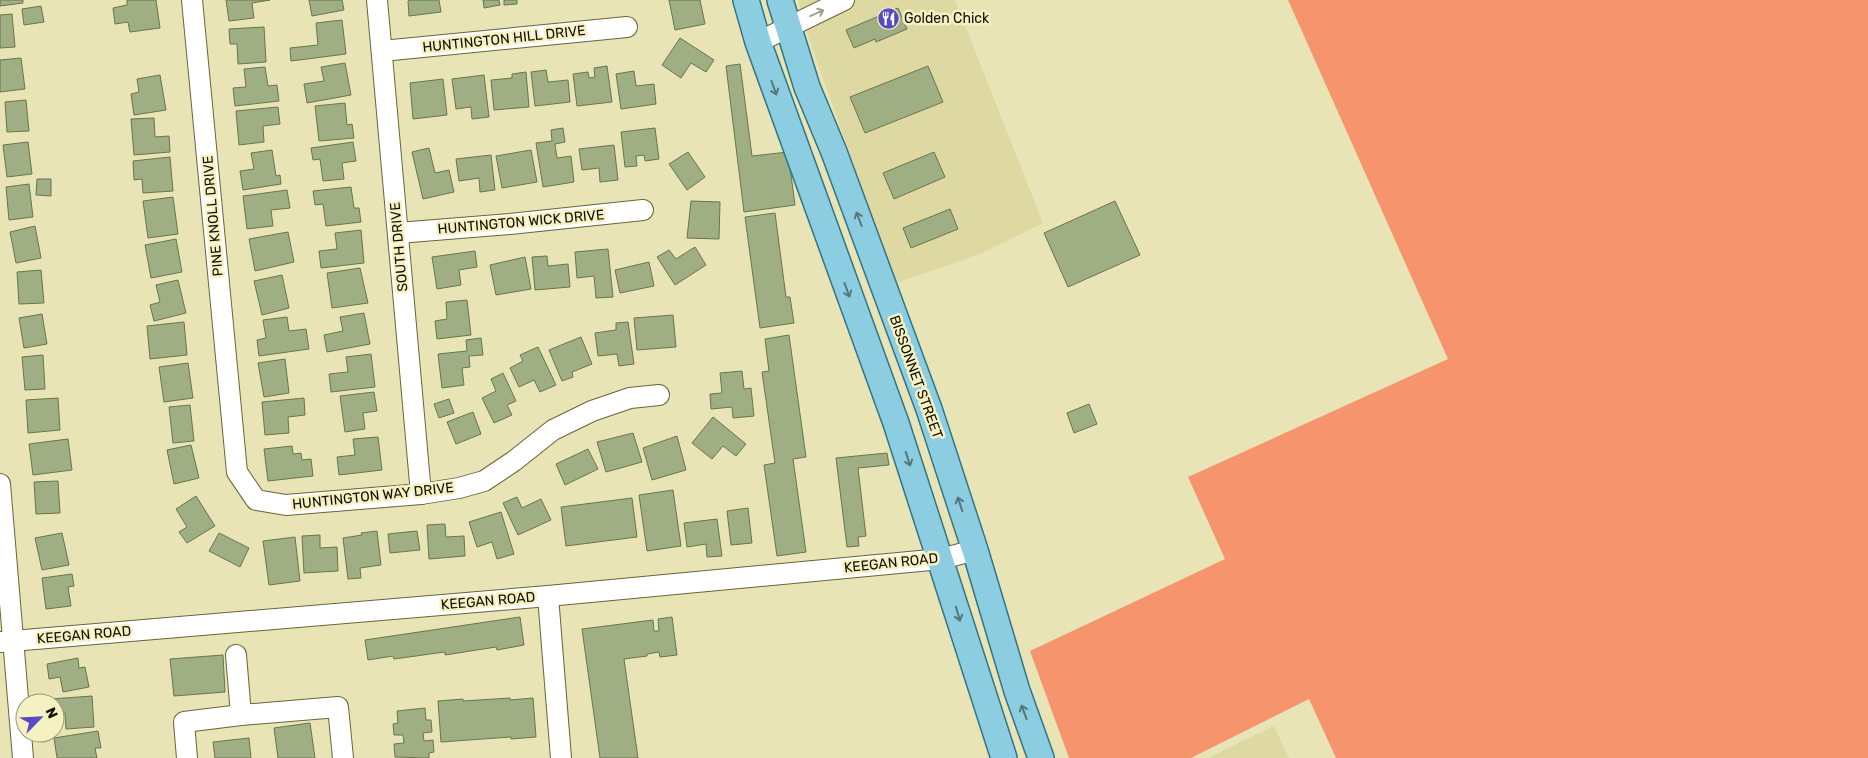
<svg xmlns="http://www.w3.org/2000/svg" width="1868" height="758" font-family="Rubik,sans-serif">
<style>
.built{fill:#ded8a2}
.green{fill:#f6946d}
.building{fill:#a0ae83;stroke:#68754c}
.lines{fill:none;stroke-linecap:round;stroke-linejoin:round}
.minor-casing{stroke:#69643a;stroke-width:22}
.major-casing{stroke:#307586;stroke-width:28}
.minor{stroke:#fff;stroke-width:20}
.major{stroke:#8ccde1;stroke-width:25}
.oneway{stroke:#a09f99}
.oneway2{stroke:#55787c}
.labels{text-anchor:middle;dominant-baseline:central;stroke-width:5;stroke-linejoin:round;paint-order:stroke}
.poi-label{font-size:14px;fill:#110f01;stroke:#f6f1c2;text-anchor:start}
.street-label{font-size:14px;fill:#110f01;stroke:#f6f1c2}
</style>
<rect width="100%" height="100%" fill="#e9e4b5"/>
<g class="built">
<polygon points="798,0 955,0 1043,223 980,254 896,283 810,42"/>
<polygon points="1274,726 1289,758 1208,758"/>
</g>
<polygon class="green" points="1288,0 1868,0 1868,758 1336,758 1309,699 1191,758 1069,758 1030,651 1225,559 1188,477 1448,359"/>
<g class="building">
<polygon points="0,0 23,0 23,3 0,6"/>
<polygon points="127,0 156,0 160,28 130,32 128,22 115,24 113,8 127,5"/>
<polygon points="226,0 270,0 252,3 254,18 229,21"/>
<polygon points="309,0 342,0 344,10 312,16"/>
<polygon points="411,0 439,0 441,12 409,16 408,1"/>
<polygon points="483,0 499,0 500,5 484,8"/>
<polygon points="504,0 517,0 517,4 504,5"/>
<polygon points="669,0 700,0 705,24 675,30"/>
<polygon points="41,6 44,22 24,25 22,9"/>
<polygon points="898,8 907,29 876,42 875,39 854,48 846,30"/>
<polygon points="12,14 15,47 0,48 0,15"/>
<polygon points="342,20 346,54 291,61 290,48 318,45 316,23"/>
<polygon points="264,27 266,62 238,64 237,44 230,44 229,29"/>
<polygon points="680,38 714,60 706,72 691,63 681,78 662,65"/>
<polygon points="21,58 25,89 0,92 0,60"/>
<polygon points="345,63 351,95 307,103 304,84 324,81 321,67"/>
<polygon points="740,64 752,156 788,152 795,205 744,212 726,66"/>
<polygon points="607,66 612,102 577,106 573,74 588,72 589,78 595,77 594,68"/>
<polygon points="928,66 943,102 865,133 850,97"/>
<polygon points="265,67 268,86 277,85 279,101 235,106 233,88 246,87 244,69"/>
<polygon points="546,70 548,82 568,80 570,102 535,106 531,72"/>
<polygon points="634,71 636,86 654,84 656,104 621,109 616,74"/>
<polygon points="526,72 529,107 494,110 491,80 512,78 512,74"/>
<polygon points="160,75 166,110 134,115 131,94 139,92 137,79"/>
<polygon points="484,75 489,117 472,119 471,107 456,109 452,79"/>
<polygon points="443,79 447,115 413,119 410,83"/>
<polygon points="26,100 29,131 7,132 5,102"/>
<polygon points="345,103 347,125 352,124 354,138 319,141 315,106"/>
<polygon points="278,107 280,124 263,126 264,142 239,145 236,111"/>
<polygon points="154,118 155,137 169,136 170,152 134,155 131,119"/>
<polygon points="563,128 565,142 555,144 557,158 571,156 574,182 543,187 536,143 552,141 551,130"/>
<polygon points="655,128 659,159 645,161 644,155 636,156 637,166 625,167 621,132"/>
<polygon points="28,142 32,174 7,177 3,145"/>
<polygon points="353,142 356,161 342,163 344,179 323,181 320,159 313,160 311,148"/>
<polygon points="614,145 618,180 600,182 599,168 582,170 579,149"/>
<polygon points="429,148 435,173 449,170 454,192 423,199 412,152"/>
<polygon points="272,150 276,176 280,175 281,184 243,190 240,171 254,169 251,153"/>
<polygon points="531,150 537,182 502,188 496,156"/>
<polygon points="688,152 705,177 687,190 669,164"/>
<polygon points="934,152 945,177 894,199 883,173"/>
<polygon points="491,155 495,190 480,192 479,178 459,181 456,159"/>
<polygon points="170,157 173,191 143,193 142,179 134,180 133,161"/>
<polygon points="37,179 51,179 51,196 36,195"/>
<polygon points="29,184 33,217 9,220 6,187"/>
<polygon points="351,187 354,208 359,208 361,222 326,226 323,204 315,205 313,191"/>
<polygon points="287,190 290,208 271,210 273,226 247,229 243,196"/>
<polygon points="173,197 178,234 148,238 143,201"/>
<polygon points="691,201 720,202 719,239 687,238"/>
<polygon points="1115,201 1140,255 1068,287 1044,233"/>
<polygon points="950,209 958,229 911,248 903,228"/>
<polygon points="775,213 786,297 790,297 794,323 760,328 745,217"/>
<polygon points="35,226 41,258 16,263 10,232"/>
<polygon points="361,230 364,263 321,268 319,251 337,249 335,233"/>
<polygon points="288,232 294,262 255,271 249,239"/>
<polygon points="176,239 182,272 151,278 145,245"/>
<polygon points="695,247 706,265 675,285 657,257 669,250 676,259"/>
<polygon points="608,249 613,297 596,298 594,276 577,278 575,252"/>
<polygon points="475,251 477,267 459,270 461,285 437,289 432,257"/>
<polygon points="547,256 548,266 568,264 570,287 535,290 532,257"/>
<polygon points="525,257 531,289 496,295 490,265"/>
<polygon points="649,262 654,286 620,293 615,270"/>
<polygon points="360,268 368,303 332,308 327,273"/>
<polygon points="41,270 44,303 19,304 17,272"/>
<polygon points="282,275 289,308 262,315 254,281"/>
<polygon points="178,280 186,313 154,321 150,305 160,302 156,285"/>
<polygon points="467,300 471,335 437,339 435,321 447,319 446,302"/>
<polygon points="364,313 370,344 327,352 324,335 343,331 340,317"/>
<polygon points="42,314 47,344 24,348 19,318"/>
<polygon points="673,315 676,347 637,350 634,318"/>
<polygon points="287,317 289,331 306,329 309,349 259,356 257,340 266,338 263,320"/>
<polygon points="184,322 187,355 150,359 147,326"/>
<polygon points="628,322 634,364 619,366 617,354 598,356 595,333 616,330 616,323"/>
<polygon points="789,335 806,457 793,459 806,552 777,556 764,465 775,463 762,372 769,371 765,339"/>
<polygon points="581,337 592,364 572,372 573,377 562,381 549,350"/>
<polygon points="481,338 483,355 469,356 470,367 462,368 464,385 442,388 438,354 467,351 466,340"/>
<polygon points="538,347 556,385 540,392 534,380 519,387 510,368 523,361 520,355"/>
<polygon points="371,354 375,387 331,392 329,374 348,372 346,357"/>
<polygon points="43,355 45,389 25,390 22,357"/>
<polygon points="285,359 289,393 264,397 258,363"/>
<polygon points="188,363 193,398 164,402 159,367"/>
<polygon points="742,371 744,389 751,388 754,416 733,418 732,407 711,409 710,394 722,393 720,373"/>
<polygon points="503,373 516,401 507,405 512,415 494,423 482,398 496,391 491,379"/>
<polygon points="374,392 377,411 363,413 365,429 345,432 340,396"/>
<polygon points="58,398 60,430 28,433 26,400"/>
<polygon points="304,398 305,415 288,417 289,433 265,435 262,402"/>
<polygon points="449,399 454,413 439,418 434,404"/>
<polygon points="1089,404 1097,424 1074,433 1067,413"/>
<polygon points="190,405 194,441 173,443 169,407"/>
<polygon points="473,412 481,434 456,444 447,422"/>
<polygon points="713,417 746,444 736,456 723,446 712,459 692,443"/>
<polygon points="633,433 642,462 606,472 597,442"/>
<polygon points="677,436 686,470 652,480 643,448"/>
<polygon points="378,437 382,470 339,475 337,457 355,455 353,439"/>
<polygon points="68,439 72,470 33,475 29,444"/>
<polygon points="191,445 199,478 174,484 167,450"/>
<polygon points="292,446 293,454 301,453 302,460 311,459 313,476 268,481 264,449"/>
<polygon points="588,449 598,469 565,485 556,464"/>
<polygon points="887,453 889,465 858,468 866,536 858,537 859,546 847,547 836,458"/>
<polygon points="58,481 60,513 36,514 34,482"/>
<polygon points="673,490 681,546 647,551 639,495"/>
<polygon points="196,496 215,526 187,543 179,532 187,527 176,509"/>
<polygon points="517,497 522,508 541,499 551,520 518,535 503,503"/>
<polygon points="632,498 637,537 566,546 561,507"/>
<polygon points="748,508 752,543 731,545 727,511"/>
<polygon points="501,512 514,554 497,559 492,542 477,547 469,522"/>
<polygon points="717,519 722,556 707,557 706,544 687,547 684,523"/>
<polygon points="445,524 446,537 464,536 465,556 429,559 427,525"/>
<polygon points="377,531 381,565 360,568 361,578 348,579 343,538 362,535 361,533"/>
<polygon points="417,531 420,550 390,553 388,534"/>
<polygon points="62,533 69,565 42,570 35,538"/>
<polygon points="219,533 249,548 240,567 209,551"/>
<polygon points="320,535 320,548 337,547 338,571 304,573 302,536"/>
<polygon points="295,537 300,581 269,585 263,541"/>
<polygon points="72,574 74,586 68,587 71,606 46,609 42,578"/>
<polygon points="520,617 524,645 497,650 496,647 445,655 445,652 394,659 393,656 368,660 365,640"/>
<polygon points="672,617 677,655 660,657 659,652 647,654 647,656 624,659 638,758 600,758 582,629 653,620 654,631 659,631 658,619"/>
<polygon points="223,655 225,692 174,696 170,659"/>
<polygon points="78,658 79,668 85,667 89,687 63,692 60,677 49,679 47,664"/>
<polygon points="92,696 94,727 66,729 65,713 55,714 55,703 51,703 51,699"/>
<polygon points="510,698 510,700 533,698 536,737 511,739 511,737 441,742 438,701 463,699 463,701"/>
<polygon points="425,708 426,720 431,720 432,732 423,733 424,741 433,740 434,752 429,753 429,758 395,757 394,744 404,743 403,735 394,735 393,724 398,723 397,711"/>
<polygon points="310,723 315,758 278,758 274,728"/>
<polygon points="98,731 101,748 95,748 97,758 57,758 54,738"/>
<polygon points="249,738 251,758 215,758 213,742"/>
</g>
<g class="lines">
<defs>
<g id="minor">
<polyline points="192,0 237,472 256,500 286,505 421,494 459,488 484,481 514,461 553,430 592,411 630,398 659,395"/>
<polyline points="377,0 421,494"/>
<polyline points="758,42 844,0"/>
<polyline points="382,51 627,27"/>
<polyline points="398,233 510,224 643,210"/>
<polyline points="0,484 23,758"/>
<polyline points="548,596 561,758"/>
<polyline points="0,642 548,596 941,559 975,550"/>
<polyline points="236,655 241,715"/>
<polyline points="187,758 184,722 241,715 338,707 343,758"/>
</g>
<g id="major">
<polyline points="746,0 758,42 896,423 1004,758"/>
<polyline points="780,0 807,87 834,152 929,409 975,550 1017,691 1041,758"/>
</g>
</defs>
<use href="#minor" class="minor-casing"/>
<use href="#major" class="major-casing"/>
<use href="#minor" class="minor"/>
<use href="#major" class="major"/>
</g>
<defs><path id="oneway-shaft" d="M-6 0H5M1.5-3L5.5 0L1.5 3" fill="none" stroke-width="1.6" stroke-linecap="round" stroke-linejoin="round" transform="scale(1.25)"/></defs>
<use class="oneway" href="#oneway-shaft" transform="translate(817 13) rotate(-24)"/>
<g class="oneway2">
<use href="#oneway-shaft" transform="translate(774 88) rotate(70)"/>
<use href="#oneway-shaft" transform="translate(859 219) rotate(-111)"/>
<use href="#oneway-shaft" transform="translate(847 290) rotate(70)"/>
<use href="#oneway-shaft" transform="translate(908 459) rotate(72)"/>
<use href="#oneway-shaft" transform="translate(960 504) rotate(-108)"/>
<use href="#oneway-shaft" transform="translate(958 614) rotate(73)"/>
<use href="#oneway-shaft" transform="translate(1024 712) rotate(-110)"/>
</g>
<defs>
<symbol id="restaurant-disc" viewBox="-11 -11 22 22"><circle r="9.5" fill="#574ac2" stroke="#f6f1c2"/><path d="M-5-6h1v4h1v-4h1v4h1v-4h1v5L-1.5 .5V6h-2V.5L-5-1ZM5-6V6H3V1.5H1.5Q1.5-4 5-6Z" fill="#fff"/></symbol>
</defs>
<g fill-rule="evenodd">
<use href="#restaurant-disc" x="876" y="6" width="25" height="25"/>
</g>
<g class="labels">
<g class="poi-label">
<text x="904" y="18">Golden Chick</text>
</g>
<g class="street-label">
<text transform="translate(504 39) rotate(-6)">HUNTINGTON HILL DRIVE</text>
<text transform="translate(213 216) rotate(-95)">PINE KNOLL DRIVE</text>
<text transform="translate(521 222) rotate(-5)">HUNTINGTON WICK DRIVE</text>
<text transform="translate(399 247) rotate(-95)">SOUTH DRIVE</text>
<text transform="translate(916 377) rotate(70)">BISSONNET STREET</text>
<text transform="translate(373 496) rotate(-6)">HUNTINGTON WAY DRIVE</text>
<text transform="translate(891 563) rotate(-6)">KEEGAN ROAD</text>
<text transform="translate(488 601) rotate(-5)">KEEGAN ROAD</text>
<text transform="translate(84 635) rotate(-5)">KEEGAN ROAD</text>
</g>
</g>
<g transform="translate(40 718) rotate(66)"><circle r="24" fill="#f6f1c2" stroke="#9a9775"/>
<path d="M0-4L9 19L0 12L-9 19Z" fill="#574ac2"/>
<text y="-8" font-size="14" font-weight="bold" text-anchor="middle" fill="#110f01">N</text>
</g>
</svg>
